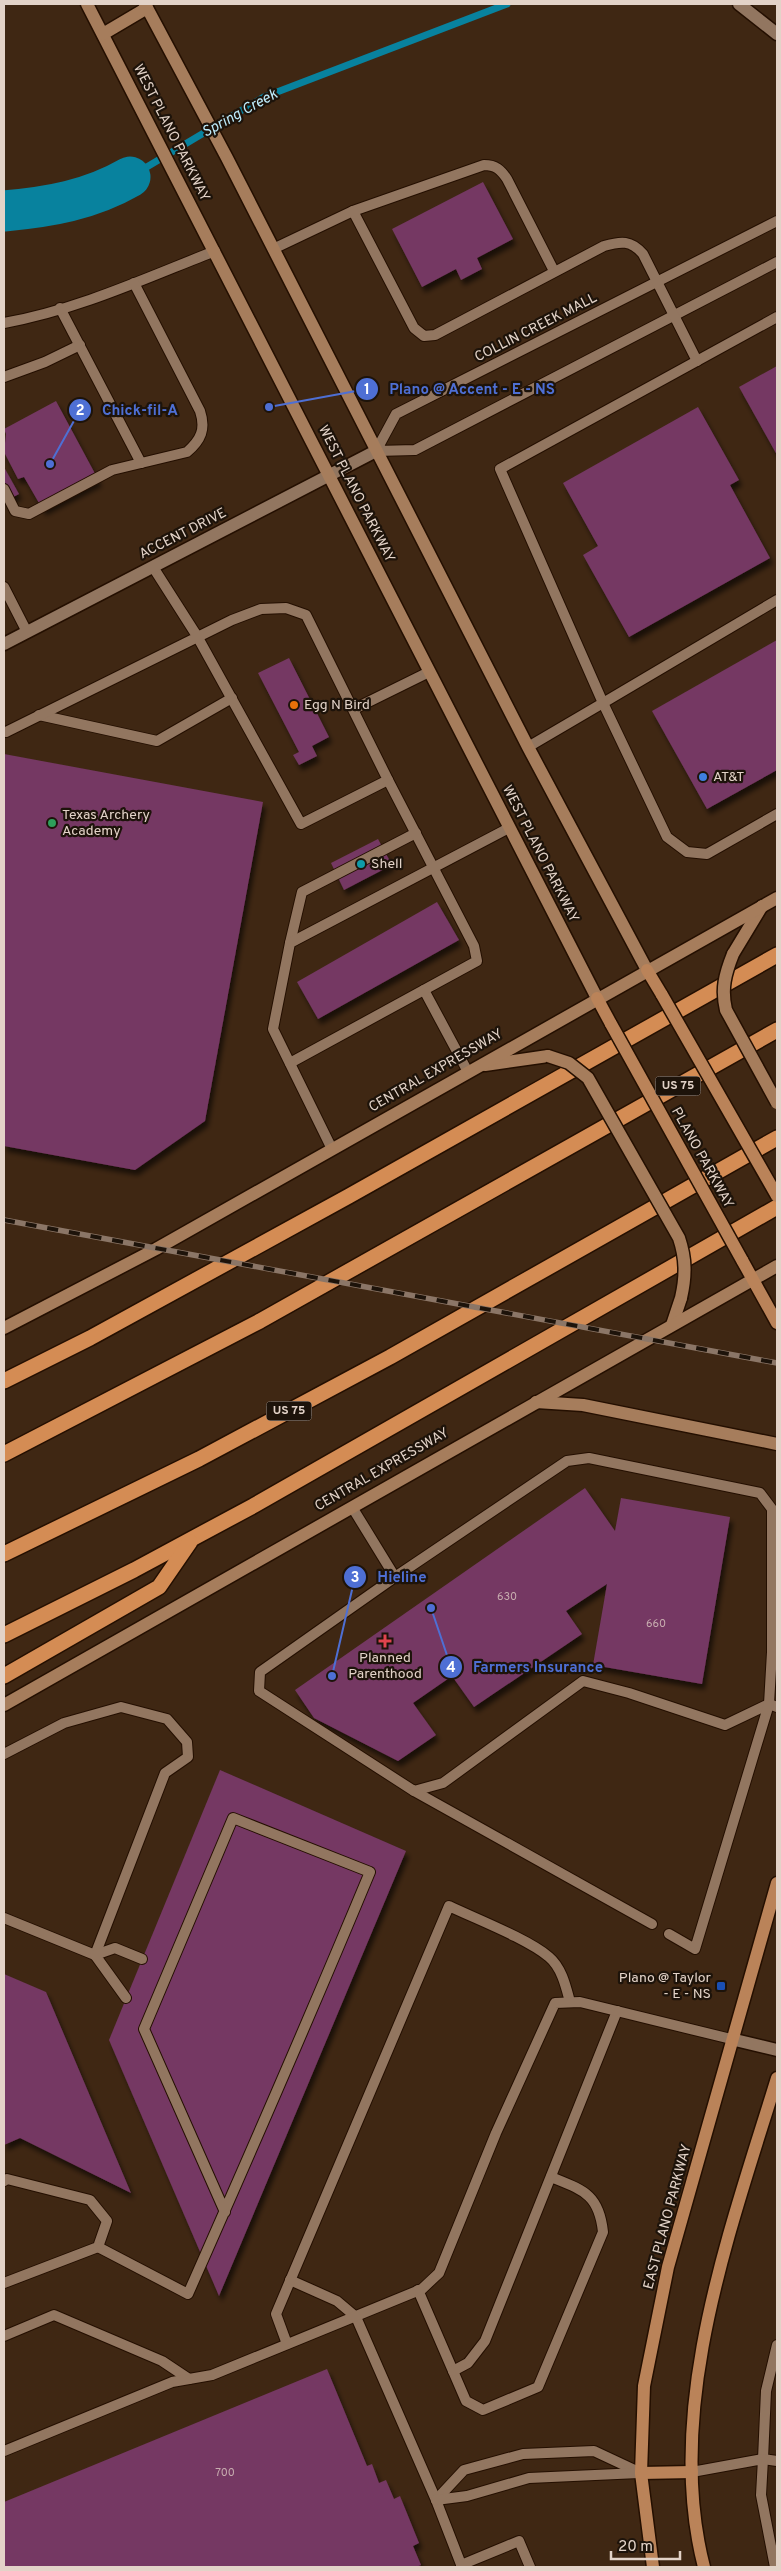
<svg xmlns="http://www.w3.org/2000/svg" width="781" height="2571" font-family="Overpass,sans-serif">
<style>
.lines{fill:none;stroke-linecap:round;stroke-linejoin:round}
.stream{stroke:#08829e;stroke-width:7}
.river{stroke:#08829e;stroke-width:41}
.building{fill:#743863;filter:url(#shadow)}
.lane-casing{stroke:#240f00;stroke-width:12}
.street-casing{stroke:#240f00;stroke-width:15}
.secondary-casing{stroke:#240f00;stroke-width:15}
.primary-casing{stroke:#240f00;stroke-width:15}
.highway-casing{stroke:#240f00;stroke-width:18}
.lane{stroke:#927660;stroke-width:10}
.street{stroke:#927660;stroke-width:12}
.secondary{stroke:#a67d5c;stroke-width:12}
.primary{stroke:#ba8359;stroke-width:12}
.highway{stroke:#d48c54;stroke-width:15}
.rail-casing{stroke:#8b7667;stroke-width:5.5}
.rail{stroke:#1d130a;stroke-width:4;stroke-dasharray:11;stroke-linecap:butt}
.secondary-bridge-casing{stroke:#240f00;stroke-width:15;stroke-linecap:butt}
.primary-bridge-casing{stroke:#240f00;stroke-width:15;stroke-linecap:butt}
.secondary-bridge{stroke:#a67d5c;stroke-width:12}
.primary-bridge{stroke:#ba8359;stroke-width:12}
.food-dot{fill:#e8710a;stroke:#1d130a;stroke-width:2}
.shop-dot{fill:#3f7fe0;stroke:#1d130a;stroke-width:2}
.leisure-dot{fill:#2e9e5b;stroke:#1d130a;stroke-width:2}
.culture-dot{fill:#0f9aa8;stroke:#1d130a;stroke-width:2}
.health-dot{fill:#e0444e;stroke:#1d130a;stroke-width:2}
.transit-dot{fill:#1a4fb4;stroke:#1d130a;stroke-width:2}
.labels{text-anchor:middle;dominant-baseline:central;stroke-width:4.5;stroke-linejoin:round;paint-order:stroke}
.number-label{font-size:11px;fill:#c7acaf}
.shield{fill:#1d130a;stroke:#a8998f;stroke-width:1}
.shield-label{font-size:12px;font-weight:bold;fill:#e3d3c8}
.street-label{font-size:14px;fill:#e3d3c8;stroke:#1d130a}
.poi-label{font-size:14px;fill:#e3d3c8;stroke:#1d130a;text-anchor:start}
.water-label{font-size:15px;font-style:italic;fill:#bdebfb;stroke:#1d130a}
.leader{fill:none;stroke:#4e6fd4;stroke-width:2}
.callout-dot{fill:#4e6fd4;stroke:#1d130a;stroke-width:2}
.mark-label{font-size:15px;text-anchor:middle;font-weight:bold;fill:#fff}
.callout-label{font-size:15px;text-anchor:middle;font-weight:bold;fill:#4e6fd4;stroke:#1d130a;stroke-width:4.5;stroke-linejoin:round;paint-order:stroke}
</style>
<defs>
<filter id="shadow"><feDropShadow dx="3" dy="5.5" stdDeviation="2.5" flood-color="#0009"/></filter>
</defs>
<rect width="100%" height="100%" fill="#3f2713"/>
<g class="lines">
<polyline class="stream" points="130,177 264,97 507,4"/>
<path class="river" d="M 4,211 C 49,207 90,200 130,177"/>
</g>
<g class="building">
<polygon points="483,182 513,239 477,258 482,269 461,280 456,269 422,287 392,229"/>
<polygon points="777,366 777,455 739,387"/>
<polygon points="56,401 99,481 43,510 24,477 18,479 4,452 6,434 4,429"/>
<polygon points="698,407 739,480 730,485 770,558 629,637 583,555 598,546 563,483"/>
<polygon points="4,467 19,494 4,502"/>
<polygon points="777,640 777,770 707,809 652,711"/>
<polygon points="289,658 329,737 312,746 317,756 299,765 293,755 299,752 258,673"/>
<polygon points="4,754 263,802 205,1121 135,1170 4,1146"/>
<polygon points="378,839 392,865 344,890 331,863"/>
<polygon points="437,902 459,940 318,1019 297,982"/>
<polygon points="585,1488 615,1531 621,1498 730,1517 702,1684 593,1665 607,1584 566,1611 582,1634 474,1707 452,1676 413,1703 436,1735 398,1761 314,1718 295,1690"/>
<polygon points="220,1770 406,1851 219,2296 109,2040"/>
<polygon points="4,1974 46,1992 131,2193 20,2138 4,2145"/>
<polygon points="327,2369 367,2466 372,2464 379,2483 386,2480 394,2499 400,2496 419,2543 413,2546 421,2565 416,2567 4,2567 4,2502"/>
</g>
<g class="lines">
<defs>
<g id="lane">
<path d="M 353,211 L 484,165 C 496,165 501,170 507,179 L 554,271"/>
<polyline points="777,221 396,414 376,451 415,450 777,262"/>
<path d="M 273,249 L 353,211 L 414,328 L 424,336 L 435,335 L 604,246 C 621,241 631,240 643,254 L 697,361"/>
<polyline points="60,308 141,463"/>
<path d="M 4,323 C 77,310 146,278 215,251"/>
<polyline points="4,377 45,362 80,345"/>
<path d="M 4,489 L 15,511 L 29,514 L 112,470 L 187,452 C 201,440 206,429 200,411 L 134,283"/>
<polyline points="4,587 27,632"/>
<polyline points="777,600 603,703 667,837 687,852 707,854 777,814"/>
<polyline points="354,709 429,672"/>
<polyline points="39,715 157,741 232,698"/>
<polyline points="4,732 6,732 232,620 261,609 286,608 306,615 388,780 301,824 197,636 153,567"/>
<polyline points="528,747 603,703 500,469 777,317"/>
<polyline points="290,943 302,892 416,833"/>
<polyline points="424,990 468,1072"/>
<polyline points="290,1063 477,961 474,946 388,780"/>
<polyline points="332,1149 273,1029 290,943 509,828"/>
<polyline points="352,1507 395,1577 260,1672 259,1691 414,1791 443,1783 583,1681 629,1693 725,1725 769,1704 777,1707"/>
<polyline points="395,1577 567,1461 589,1458 760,1493 772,1509 772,1652 769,1704 695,1949 669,1934"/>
<polyline points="4,1754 64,1723 121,1707 167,1719 187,1742 188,1757 165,1773 95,1955 4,1918"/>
<polyline points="414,1791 652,1924"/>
<polyline points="126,1998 95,1955 115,1948 142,1959"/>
<polyline points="4,2181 7,2179 90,2200 107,2221 98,2247 4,2283"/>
<path d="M 98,2247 L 188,2294 C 250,2154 311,2014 370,1872 L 233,1818 L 144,2029 L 225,2212"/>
<polyline points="290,2280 337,2301 356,2317 436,2500 462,2567"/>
<path d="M 418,2290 L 466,2401 L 483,2410 L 538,2387 L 603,2232 C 599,2194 583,2190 551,2177"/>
<polyline points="4,2336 54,2315 162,2361 189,2379"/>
<path d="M 287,2344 L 276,2314 L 449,1906 C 476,1919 528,1939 549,1957 C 562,1968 566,1987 570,2002"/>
<polyline points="777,2345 766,2391 763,2459 777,2461"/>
<polyline points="453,2371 468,2363 485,2341 617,2011"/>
<polyline points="4,2451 172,2382 212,2375 422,2289 439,2273 496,2133 555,2003 580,2002 731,2039"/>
<polyline points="692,2472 763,2459 761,2495 775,2567"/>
<polyline points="436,2500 464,2470 523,2454 594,2451 641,2473"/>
<polyline points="436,2500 467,2496 529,2478 639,2473"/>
<polyline points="461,2565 519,2541 530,2567"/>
</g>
<g id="street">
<polyline points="739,4 777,34"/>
<polyline points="4,644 376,451"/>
<polyline points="731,2039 777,2050"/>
</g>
<g id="secondary">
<polyline points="87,4 597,998"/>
<polyline points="145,4 227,158 528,747 647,970"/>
<polyline points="103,34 147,8"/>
<polyline points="733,954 762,906"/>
<polyline points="485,1065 548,1056"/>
<polyline points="672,1325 681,1298"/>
<polyline points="4,1328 156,1249 777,898"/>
<polyline points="536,1402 583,1405 777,1444"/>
<polyline points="4,1705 777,1266"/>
</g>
<g id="primary">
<polyline points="647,970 662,995"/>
<polyline points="597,998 611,1024"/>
<polyline points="742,1260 777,1323"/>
<polyline points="641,2473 692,2472"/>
<polyline points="653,2567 641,2473 644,2386 668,2267 777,1883"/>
<path d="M 704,2567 C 663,2409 731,2228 777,2078"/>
</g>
<g id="highway">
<polyline points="4,1381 90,1338 349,1196 777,955"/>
<polyline points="4,1454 260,1321 777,1030"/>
<polyline points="4,1554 199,1459 390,1357 777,1138"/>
<polyline points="4,1635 134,1570 253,1506 777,1207"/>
<polyline points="4,1676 159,1587 190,1542"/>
</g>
</defs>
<use href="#lane" class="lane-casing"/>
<use href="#street" class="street-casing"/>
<use href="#secondary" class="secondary-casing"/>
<use href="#primary" class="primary-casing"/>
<use href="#highway" class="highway-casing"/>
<use href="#lane" class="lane"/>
<use href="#street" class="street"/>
<use href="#secondary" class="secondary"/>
<use href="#primary" class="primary"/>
<use href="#highway" class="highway"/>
<defs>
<polyline id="rail" points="4,1220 777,1363"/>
</defs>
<use href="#rail" class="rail-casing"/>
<use href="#rail" class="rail"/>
<defs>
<g id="secondary-bridge">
<path d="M 733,954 C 725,974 721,989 726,1010 L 777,1103"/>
<path d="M 548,1056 L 569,1063 L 588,1078 L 679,1238 C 686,1259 686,1276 681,1298"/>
</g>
<g id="primary-bridge">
<polyline points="662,995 777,1196"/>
<polyline points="611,1024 742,1260"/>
</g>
</defs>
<use href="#secondary-bridge" class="secondary-bridge-casing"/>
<use href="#primary-bridge" class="primary-bridge-casing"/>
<use href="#secondary-bridge" class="secondary-bridge"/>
<use href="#primary-bridge" class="primary-bridge"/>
</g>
<circle class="food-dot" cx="294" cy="705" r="5"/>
<circle class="shop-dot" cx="703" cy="777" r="5"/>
<circle class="leisure-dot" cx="52" cy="823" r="5"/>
<circle class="culture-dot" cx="361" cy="864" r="5"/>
<path class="health-dot" d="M382.5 1633.5h5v5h5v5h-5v5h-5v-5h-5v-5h5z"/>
<rect class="transit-dot" x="716" y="1981" width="10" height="10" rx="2.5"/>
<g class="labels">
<g class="number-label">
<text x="507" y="1597">630</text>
<text x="656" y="1624">660</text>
<text x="225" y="2473">700</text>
</g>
<g class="shield">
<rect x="655.5" y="1076.5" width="45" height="19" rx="4"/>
<rect x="266.5" y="1401.5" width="45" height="19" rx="4"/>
</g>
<g class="shield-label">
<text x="678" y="1086">US 75</text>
<text x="289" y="1411">US 75</text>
</g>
<g class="street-label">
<text transform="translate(171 133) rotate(63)">WEST PLANO PARKWAY</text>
<text transform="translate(536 328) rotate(-27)">COLLIN CREEK MALL</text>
<text transform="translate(356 494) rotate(63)">WEST PLANO PARKWAY</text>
<text transform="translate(183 534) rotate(-27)">ACCENT DRIVE</text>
<text transform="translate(540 854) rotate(63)">WEST PLANO PARKWAY</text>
<text transform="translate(436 1071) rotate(-30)">CENTRAL EXPRESSWAY</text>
<text transform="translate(702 1158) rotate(61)">PLANO PARKWAY</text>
<text transform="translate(382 1470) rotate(-30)">CENTRAL EXPRESSWAY</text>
<text transform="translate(668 2217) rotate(-75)">EAST PLANO PARKWAY</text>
</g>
<g class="poi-label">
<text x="304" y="705">Egg N Bird</text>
<text x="713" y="777">AT&amp;T</text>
<text x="62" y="815">Texas Archery<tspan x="62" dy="16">Academy</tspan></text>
<text x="371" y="864">Shell</text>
<text x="385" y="1658" text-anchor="middle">Planned<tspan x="385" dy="16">Parenthood</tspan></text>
<text x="711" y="1978" text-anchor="end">Plano @ Taylor<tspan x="711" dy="16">- E - NS</tspan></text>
</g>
<g class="water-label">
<text transform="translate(240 114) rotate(-29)">Spring Creek</text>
</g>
</g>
<path class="leader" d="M269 407L367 389M50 464L80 410M332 1676L355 1577M431 1608L451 1667"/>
<g class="callout-dot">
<circle cx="269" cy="407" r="5"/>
<circle cx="50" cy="464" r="5"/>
<circle cx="332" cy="1676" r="5"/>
<circle cx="431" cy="1608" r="5"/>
<circle cx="367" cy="389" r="12"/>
<circle cx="80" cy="410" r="12"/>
<circle cx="355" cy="1577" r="12"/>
<circle cx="451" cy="1667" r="12"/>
</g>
<g class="mark-label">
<text x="367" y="394">1</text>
<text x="80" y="415">2</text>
<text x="355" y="1582">3</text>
<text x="451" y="1672">4</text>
</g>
<g class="callout-label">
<text x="472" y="394">Plano @ Accent - E - NS</text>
<text x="140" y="415">Chick-fil-A</text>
<text x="402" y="1582">Hieline</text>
<text x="538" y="1672">Farmers Insurance</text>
</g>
<rect width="781" height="2571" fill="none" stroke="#e3d3c8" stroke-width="10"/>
<path d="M611 2551v8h69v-8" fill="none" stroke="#e3d3c8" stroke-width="2.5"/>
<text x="618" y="2551" font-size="15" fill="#e3d3c8" stroke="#1d130a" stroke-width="4" paint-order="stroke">20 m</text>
</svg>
